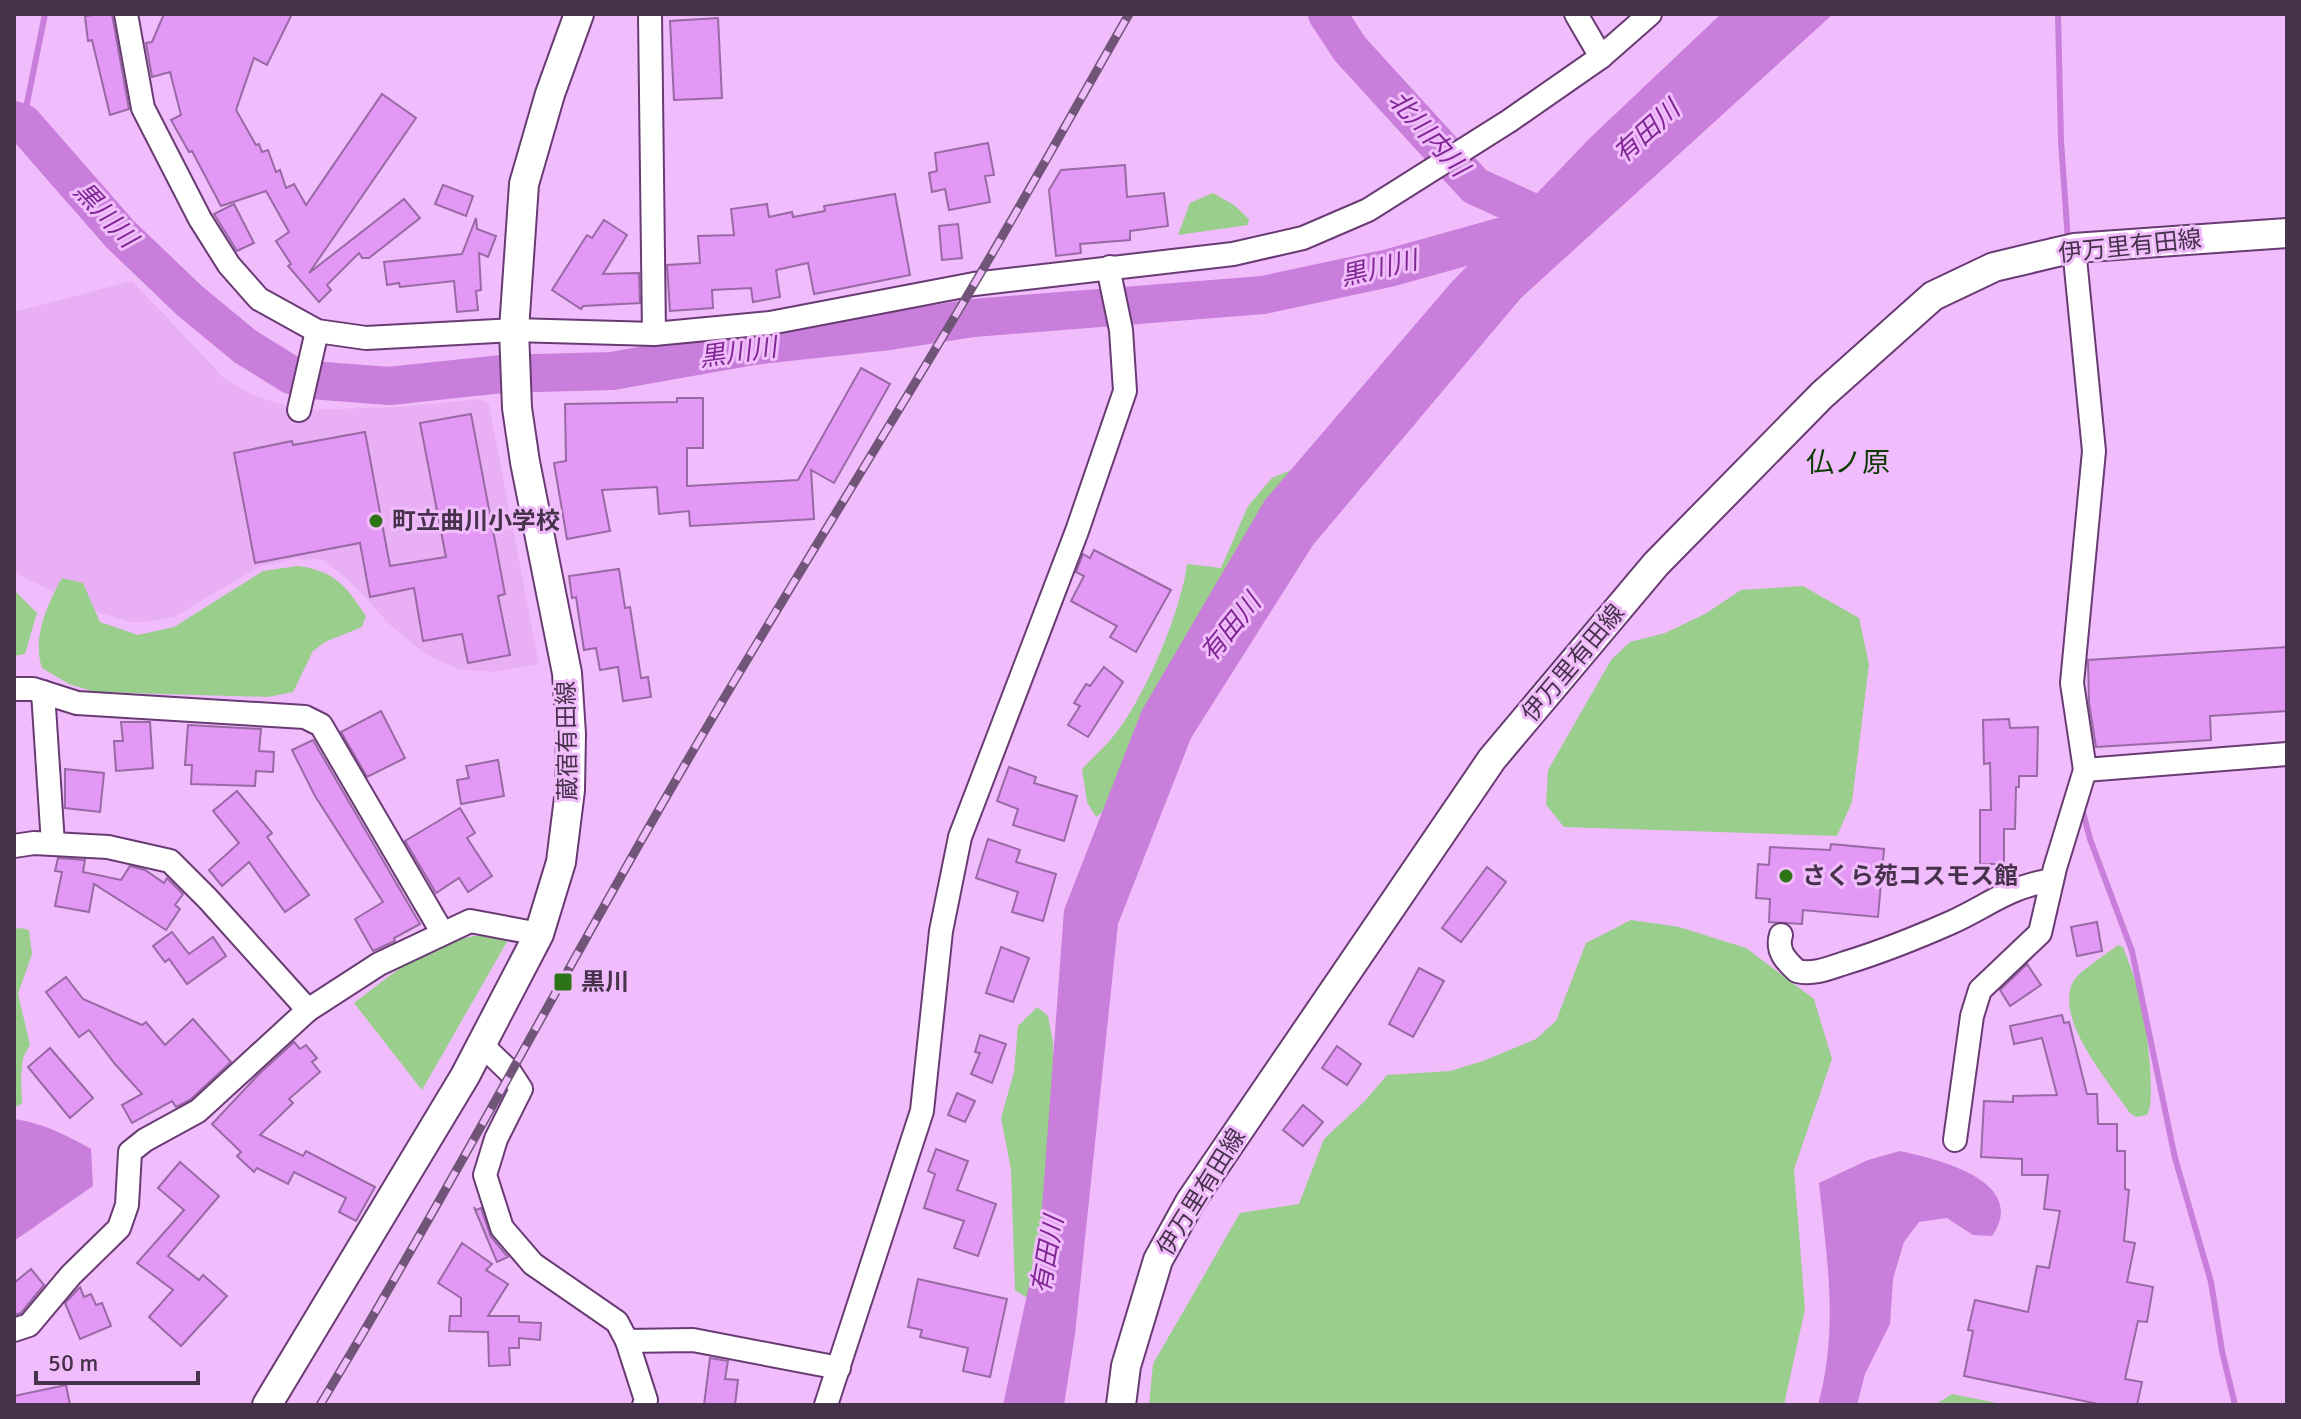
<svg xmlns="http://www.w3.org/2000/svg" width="2301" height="1419" font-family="Signika,'Noto Sans JP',sans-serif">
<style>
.built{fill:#e8aff5}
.green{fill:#9ace8d}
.water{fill:#c87eda}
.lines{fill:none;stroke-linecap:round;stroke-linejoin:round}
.stream{stroke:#c87eda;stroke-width:6}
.river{stroke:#c87eda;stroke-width:38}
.building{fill:#e498f6;stroke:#9869a4;stroke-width:2}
.minor-casing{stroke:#683b73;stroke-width:26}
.major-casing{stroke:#683b73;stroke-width:32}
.minor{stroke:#fff;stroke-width:22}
.major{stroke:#fff;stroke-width:28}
.rail-casing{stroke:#715578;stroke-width:9}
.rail{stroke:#f0bcfc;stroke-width:6;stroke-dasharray:18;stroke-linecap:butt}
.poi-dot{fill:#2d7417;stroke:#f0bcfc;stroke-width:3}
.labels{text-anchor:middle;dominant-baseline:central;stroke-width:6;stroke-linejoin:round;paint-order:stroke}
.street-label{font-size:24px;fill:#47324c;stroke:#f0bcfc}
.poi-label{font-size:24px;font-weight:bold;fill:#47324c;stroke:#f0bcfc;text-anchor:start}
.water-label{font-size:26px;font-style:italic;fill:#802694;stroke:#f0bcfc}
.quarter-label{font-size:28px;fill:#0c3b00;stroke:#f0bcfc}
</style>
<rect width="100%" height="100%" fill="#f0bcfc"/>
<polygon class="built" points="132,281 225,379 253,395 299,410 402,407 480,399 489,405 539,664 494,672 458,669 425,654 389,624 353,584 324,560 295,559 260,566 176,616 149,622 130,622 100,613 14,573 14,312"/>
<g class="green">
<polygon points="1213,193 1234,205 1249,219 1248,225 1178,235 1190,203"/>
<path d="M 1312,461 L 1117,801 L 1096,817 L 1087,802 L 1082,769 C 1093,757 1106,746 1116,733 C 1146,695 1181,611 1187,564 L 1221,568 L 1248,506 L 1272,478 Z"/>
<path d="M 298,566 C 335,571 346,586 366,616 L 362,627 L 325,642 L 313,651 L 293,692 L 268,697 L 95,692 L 69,684 L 42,668 C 32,638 47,605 62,578 L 83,583 L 100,622 L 138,635 L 174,627 L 263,571 Z"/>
<polygon points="1803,586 1859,618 1869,664 1852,802 1837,836 1564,827 1546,805 1548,770 1611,660 1630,642 1665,633 1705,614 1741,590"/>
<polygon points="14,590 37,613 25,654 14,656"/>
<polygon points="1631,920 1679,927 1746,948 1814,999 1832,1059 1794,1169 1805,1309 1784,1405 1149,1405 1153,1364 1240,1213 1299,1204 1324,1139 1365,1101 1387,1075 1450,1071 1483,1061 1536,1039 1556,1021 1586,943"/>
<polygon points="21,928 29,930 32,954 18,994 30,1045 23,1058 21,1076 22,1104 14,1107 14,929"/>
<path d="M 484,935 L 508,940 L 422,1090 L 354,1003 C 397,971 429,940 484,935 Z"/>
<path d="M 2118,945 L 2123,947 C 2129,963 2135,979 2140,995 C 2145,1015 2157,1101 2147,1115 L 2136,1117 L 2130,1113 C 2110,1083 2052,1018 2074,980 C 2081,970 2108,953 2118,945 Z"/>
<polygon points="1037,1007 1048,1016 1053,1042 1054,1168 1029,1299 1015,1290 1011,1169 1001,1118 1014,1072 1018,1026"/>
<polygon points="1952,1394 2007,1405 1935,1405"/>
</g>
<g class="water">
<polygon points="1721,14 1833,14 1521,298 1313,545 1191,738 1118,924 1075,1334 1064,1405 1003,1405 1040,1235 1064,910 1142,710 1265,500 1450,284 1592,136"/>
<path d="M 14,1119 C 43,1123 66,1135 91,1149 L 93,1186 L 14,1241 Z"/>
<path d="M 1900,1151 C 1937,1159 2030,1181 1992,1236 L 1973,1235 L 1947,1218 L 1919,1222 L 1904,1242 L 1893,1279 L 1890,1324 L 1865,1374 L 1857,1405 L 1818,1405 C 1839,1327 1827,1261 1819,1183 L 1868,1160 Z"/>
</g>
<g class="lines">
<g class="stream">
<polyline points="2058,14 2061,141 2068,241"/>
<polyline points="23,123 45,14"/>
<polyline points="2081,805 2090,839 2132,951 2175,1158 2211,1282 2222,1351 2235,1405"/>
</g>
<g class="river">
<polyline points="1327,14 1350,49 1475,186 1554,222"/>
<polyline points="14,120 23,123 120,234 190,301 246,347 291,375 311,380 389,386 502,374 612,371 753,346 889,331 973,318 1263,295 1389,268 1543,225"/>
</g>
</g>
<g class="building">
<polygon points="100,14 112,14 129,109 110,115 92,40 88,41 85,16"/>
<polygon points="164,14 292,14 267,65 254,58 236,110 256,145 259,144 262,152 268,150 276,172 280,170 286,188 294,184 306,205 382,94 416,118 309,273 404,199 420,218 369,258 362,258 359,253 327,285 331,290 319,302 288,266 291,264 276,241 289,232 266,191 221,206 192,151 189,152 171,120 181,115 170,72 152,77 146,43 152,42"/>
<polygon points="718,18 722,98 674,100 670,21"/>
<polygon points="988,143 994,175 985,176 990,202 949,210 945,189 932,192 929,173 937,171 935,153"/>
<polygon points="1125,165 1127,197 1164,193 1168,226 1130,231 1130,240 1080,244 1081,253 1056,256 1049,190 1061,170"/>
<polygon points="443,185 473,196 466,216 435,204"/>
<polygon points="895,194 910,275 814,294 808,263 776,270 780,297 753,302 751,288 712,290 713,308 670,311 667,265 700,263 698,236 734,235 731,209 767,204 769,217 792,212 793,217 825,211 824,206"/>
<polygon points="234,204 254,243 237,251 214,214"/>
<polygon points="476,218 477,229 496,236 488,257 479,253 481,290 476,291 478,310 457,312 454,281 400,287 399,283 387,285 384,262 462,254"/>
<polygon points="604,220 627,235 603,274 639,273 640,303 583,306 581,309 552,290 587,235 592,238"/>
<polygon points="958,224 962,258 942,260 939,226"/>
<polygon points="861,368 890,384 834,483 811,470 814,519 690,526 689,511 659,514 657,487 602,490 610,531 567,539 554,463 566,461 565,404 677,402 677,398 703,398 703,448 687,448 687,486 798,480"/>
<polygon points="471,414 505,594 498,596 510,655 468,663 462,634 423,641 414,588 370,597 360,543 255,563 234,453 292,441 293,445 365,432 390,566 446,557 420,423"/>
<polygon points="1094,550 1171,590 1136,652 1110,637 1117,626 1071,601 1084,576 1076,572 1083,554 1090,558"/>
<polygon points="619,569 625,608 630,607 641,678 648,677 651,697 623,701 618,667 600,670 596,648 584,650 576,597 572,598 569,576"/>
<polygon points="2287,647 2287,711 2210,716 2211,740 2096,747 2089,703 2088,660"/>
<polygon points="1104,667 1123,682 1088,737 1068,725 1080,706 1074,703 1086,684 1090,686"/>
<polygon points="381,711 405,758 367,777 341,732"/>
<polygon points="2009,719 2010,728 2038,727 2037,776 2019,776 2019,787 2016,787 2015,829 2004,829 2004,864 1980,864 1980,810 1991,810 1990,763 1984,764 1983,720"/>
<polygon points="121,722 150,722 153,768 116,771 114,741 123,741"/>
<polygon points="188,725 261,729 259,751 274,752 273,772 256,771 255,786 191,784 192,765 185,765"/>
<polygon points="313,740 420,924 394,938 395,941 373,951 355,919 383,902 315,796 292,750"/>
<polygon points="498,760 504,796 461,804 457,780 469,778 466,766"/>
<polygon points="1009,767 1036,777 1034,783 1077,796 1064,841 1013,825 1018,809 997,801"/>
<polygon points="65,769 104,773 100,812 65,808"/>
<polygon points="237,791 272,833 267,837 309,895 285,912 249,862 222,886 209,870 239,843 213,811"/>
<polygon points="460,808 475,833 467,838 492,876 468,892 459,878 436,893 405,841"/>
<polygon points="988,839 1020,850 1016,862 1056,874 1043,921 1012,912 1018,892 976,878"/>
<polygon points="1831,844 1884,849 1878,917 1803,910 1802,924 1769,922 1770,899 1756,898 1758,864 1769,865 1770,847 1830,850"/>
<polygon points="58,858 85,860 83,872 121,880 130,866 145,870 164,883 167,878 183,894 175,905 180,909 166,930 94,884 89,912 55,906 62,872 55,871"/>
<polygon points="1487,867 1506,882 1461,942 1442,928"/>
<polygon points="2097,922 2102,951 2077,956 2071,927"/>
<polygon points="172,932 189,954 213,937 226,956 187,984 169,959 165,962 153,946"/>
<polygon points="1001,947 1029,958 1013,1002 986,993"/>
<polygon points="2027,964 2041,985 2010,1006 2000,990"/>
<polygon points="1419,968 1444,981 1413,1037 1389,1024"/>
<polygon points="66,977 83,999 142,1025 146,1022 165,1045 193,1019 231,1062 190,1100 176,1107 172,1101 132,1123 122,1105 142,1094 115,1064 89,1030 79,1037 46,992"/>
<polygon points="2062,1015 2064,1023 2069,1022 2087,1094 2097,1094 2098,1124 2117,1124 2117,1151 2125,1151 2125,1189 2129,1190 2124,1241 2135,1243 2127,1282 2153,1287 2147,1322 2138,1321 2125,1379 2142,1382 2137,1405 2103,1405 1964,1376 1973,1331 1968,1330 1975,1300 2028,1312 2037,1266 2049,1268 2060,1211 2044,1209 2048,1175 2022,1175 2022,1159 1981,1157 1984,1101 2013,1102 2013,1096 2057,1095 2042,1038 2014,1044 2010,1026"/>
<polygon points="980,1035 1006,1044 992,1083 971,1074 980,1053 975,1052"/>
<polygon points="294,1042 300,1049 306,1045 317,1058 312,1062 320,1072 289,1099 293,1103 260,1135 303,1156 306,1151 375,1187 356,1221 339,1212 346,1198 294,1172 288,1184 257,1168 254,1172 237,1156 241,1152 212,1124 259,1074"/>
<polygon points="1337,1046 1361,1064 1347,1085 1322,1068"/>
<polygon points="50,1048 93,1098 70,1118 28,1067"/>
<polygon points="957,1093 975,1101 965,1122 948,1115"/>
<polygon points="1303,1105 1323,1122 1303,1146 1283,1130"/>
<polygon points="936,1149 968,1161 957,1190 996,1204 978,1256 954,1248 964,1221 924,1208 935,1174 928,1171"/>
<polygon points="180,1162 219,1196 168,1256 199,1280 203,1275 227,1296 181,1346 149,1317 173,1290 137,1263 184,1210 158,1188"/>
<polygon points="474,1207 476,1210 481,1208 491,1237 508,1257 497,1262"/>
<polygon points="462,1243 492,1264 486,1270 508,1284 488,1316 519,1316 519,1322 541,1323 540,1340 519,1338 519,1348 509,1348 510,1365 489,1366 488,1332 449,1331 450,1316 461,1316 461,1298 438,1283"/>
<polygon points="31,1269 44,1285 21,1313 14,1315 14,1283"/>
<polygon points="918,1279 1007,1299 990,1377 963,1371 968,1348 920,1337 922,1330 908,1327"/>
<polygon points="80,1287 84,1297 91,1294 96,1305 102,1303 111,1326 80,1339 65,1303"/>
<polygon points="710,1358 728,1361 725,1379 738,1380 735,1405 704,1405"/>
<polygon points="66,1385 70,1405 14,1405 14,1396"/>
</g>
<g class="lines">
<defs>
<g id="minor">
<polyline points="126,14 143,108 200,219 229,265 259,299 317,331 366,338 514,330 654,334 770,323 974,284 1233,254 1303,238 1368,210 1509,121 1601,57 1650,14"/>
<polyline points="650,14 654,334"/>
<polyline points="1576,14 1601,57"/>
<polyline points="299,410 317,331"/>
<polyline points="14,689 33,689 77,703 305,717 321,725 442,932"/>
<polyline points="43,692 53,844"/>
<polyline points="2085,770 2287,754"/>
<polyline points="14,846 34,843 108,847 170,861 208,899 308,1010 379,964 470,921 539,934"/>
<path d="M 1781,935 C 1776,951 1786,961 1797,971 C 1813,975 1830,968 1845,963 C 1881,952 1916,938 1950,923 C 1990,905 2005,888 2052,880"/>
<polyline points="481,1044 510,1072 521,1089 496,1139 485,1175 502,1228 533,1264 617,1322 627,1341 693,1340 839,1368"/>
<polyline points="1955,1140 1972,1016 1980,990 2040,933 2055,868 2085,770 2072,683 2094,451 2074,248"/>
<polyline points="14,1330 29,1325 71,1275 119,1228 127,1205 130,1152 145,1140 198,1111 308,1010"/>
<polyline points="627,1341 646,1400 644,1405"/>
<polyline points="826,1405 922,1111 941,931 960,837 1077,531 1125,391 1121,330 1110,277 1110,267"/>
</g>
<g id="major">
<polyline points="267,1405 465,1076 539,934 561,862 570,790 571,734 567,673 525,462 517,408 514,330 524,184 550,94 579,14"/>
<polyline points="1121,1405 1126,1366 1158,1260 1190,1202 1492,759 1656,564 1822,395 1933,296 1994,267 2074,248 2287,233"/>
</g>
</defs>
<use href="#minor" class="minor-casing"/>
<use href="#major" class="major-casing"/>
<use href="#minor" class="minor"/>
<use href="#major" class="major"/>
<defs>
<path id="rail" d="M 320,1405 C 444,1200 556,987 676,780 C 768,621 866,466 960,308 C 1018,211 1073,112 1129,14"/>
</defs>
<use href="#rail" class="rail-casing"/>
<use href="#rail" class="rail"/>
</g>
<g class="poi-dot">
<circle cx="376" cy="521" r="8"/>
<circle cx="1786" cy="876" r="8"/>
<rect x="553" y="972" width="20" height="20" rx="4"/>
</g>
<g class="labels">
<g class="street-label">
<text transform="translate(2130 246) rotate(-6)">伊万里有田線</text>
<text transform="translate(1573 663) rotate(-50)">伊万里有田線</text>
<text transform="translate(567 741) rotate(-91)">蔵宿有田線</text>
<text transform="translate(1201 1192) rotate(-58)">伊万里有田線</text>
</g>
<g class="poi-label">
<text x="392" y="521">町立曲川小学校</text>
<text x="1802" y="876">さくら苑コスモス館</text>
<text x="581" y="982">黒川</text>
</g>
<g class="water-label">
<text transform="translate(1647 132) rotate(-42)">有田川</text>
<text transform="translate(1428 134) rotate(48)">北川内川</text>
<text transform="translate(105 215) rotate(47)">黒川川</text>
<text transform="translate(1379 269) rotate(-13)">黒川川</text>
<text transform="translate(738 353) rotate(-8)">黒川川</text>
<text transform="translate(1231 628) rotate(-51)">有田川</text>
<text transform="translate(1048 1255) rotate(-80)">有田川</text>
</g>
<g class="quarter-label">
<text x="1848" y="463">仏ノ原</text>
</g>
</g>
<rect width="2301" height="1419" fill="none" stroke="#47324c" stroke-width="32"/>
<path d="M36 1371v12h162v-12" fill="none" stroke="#47324c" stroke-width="4"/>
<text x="48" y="1371" font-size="24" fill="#47324c" stroke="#f0bcfc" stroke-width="6" paint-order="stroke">50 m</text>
</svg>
